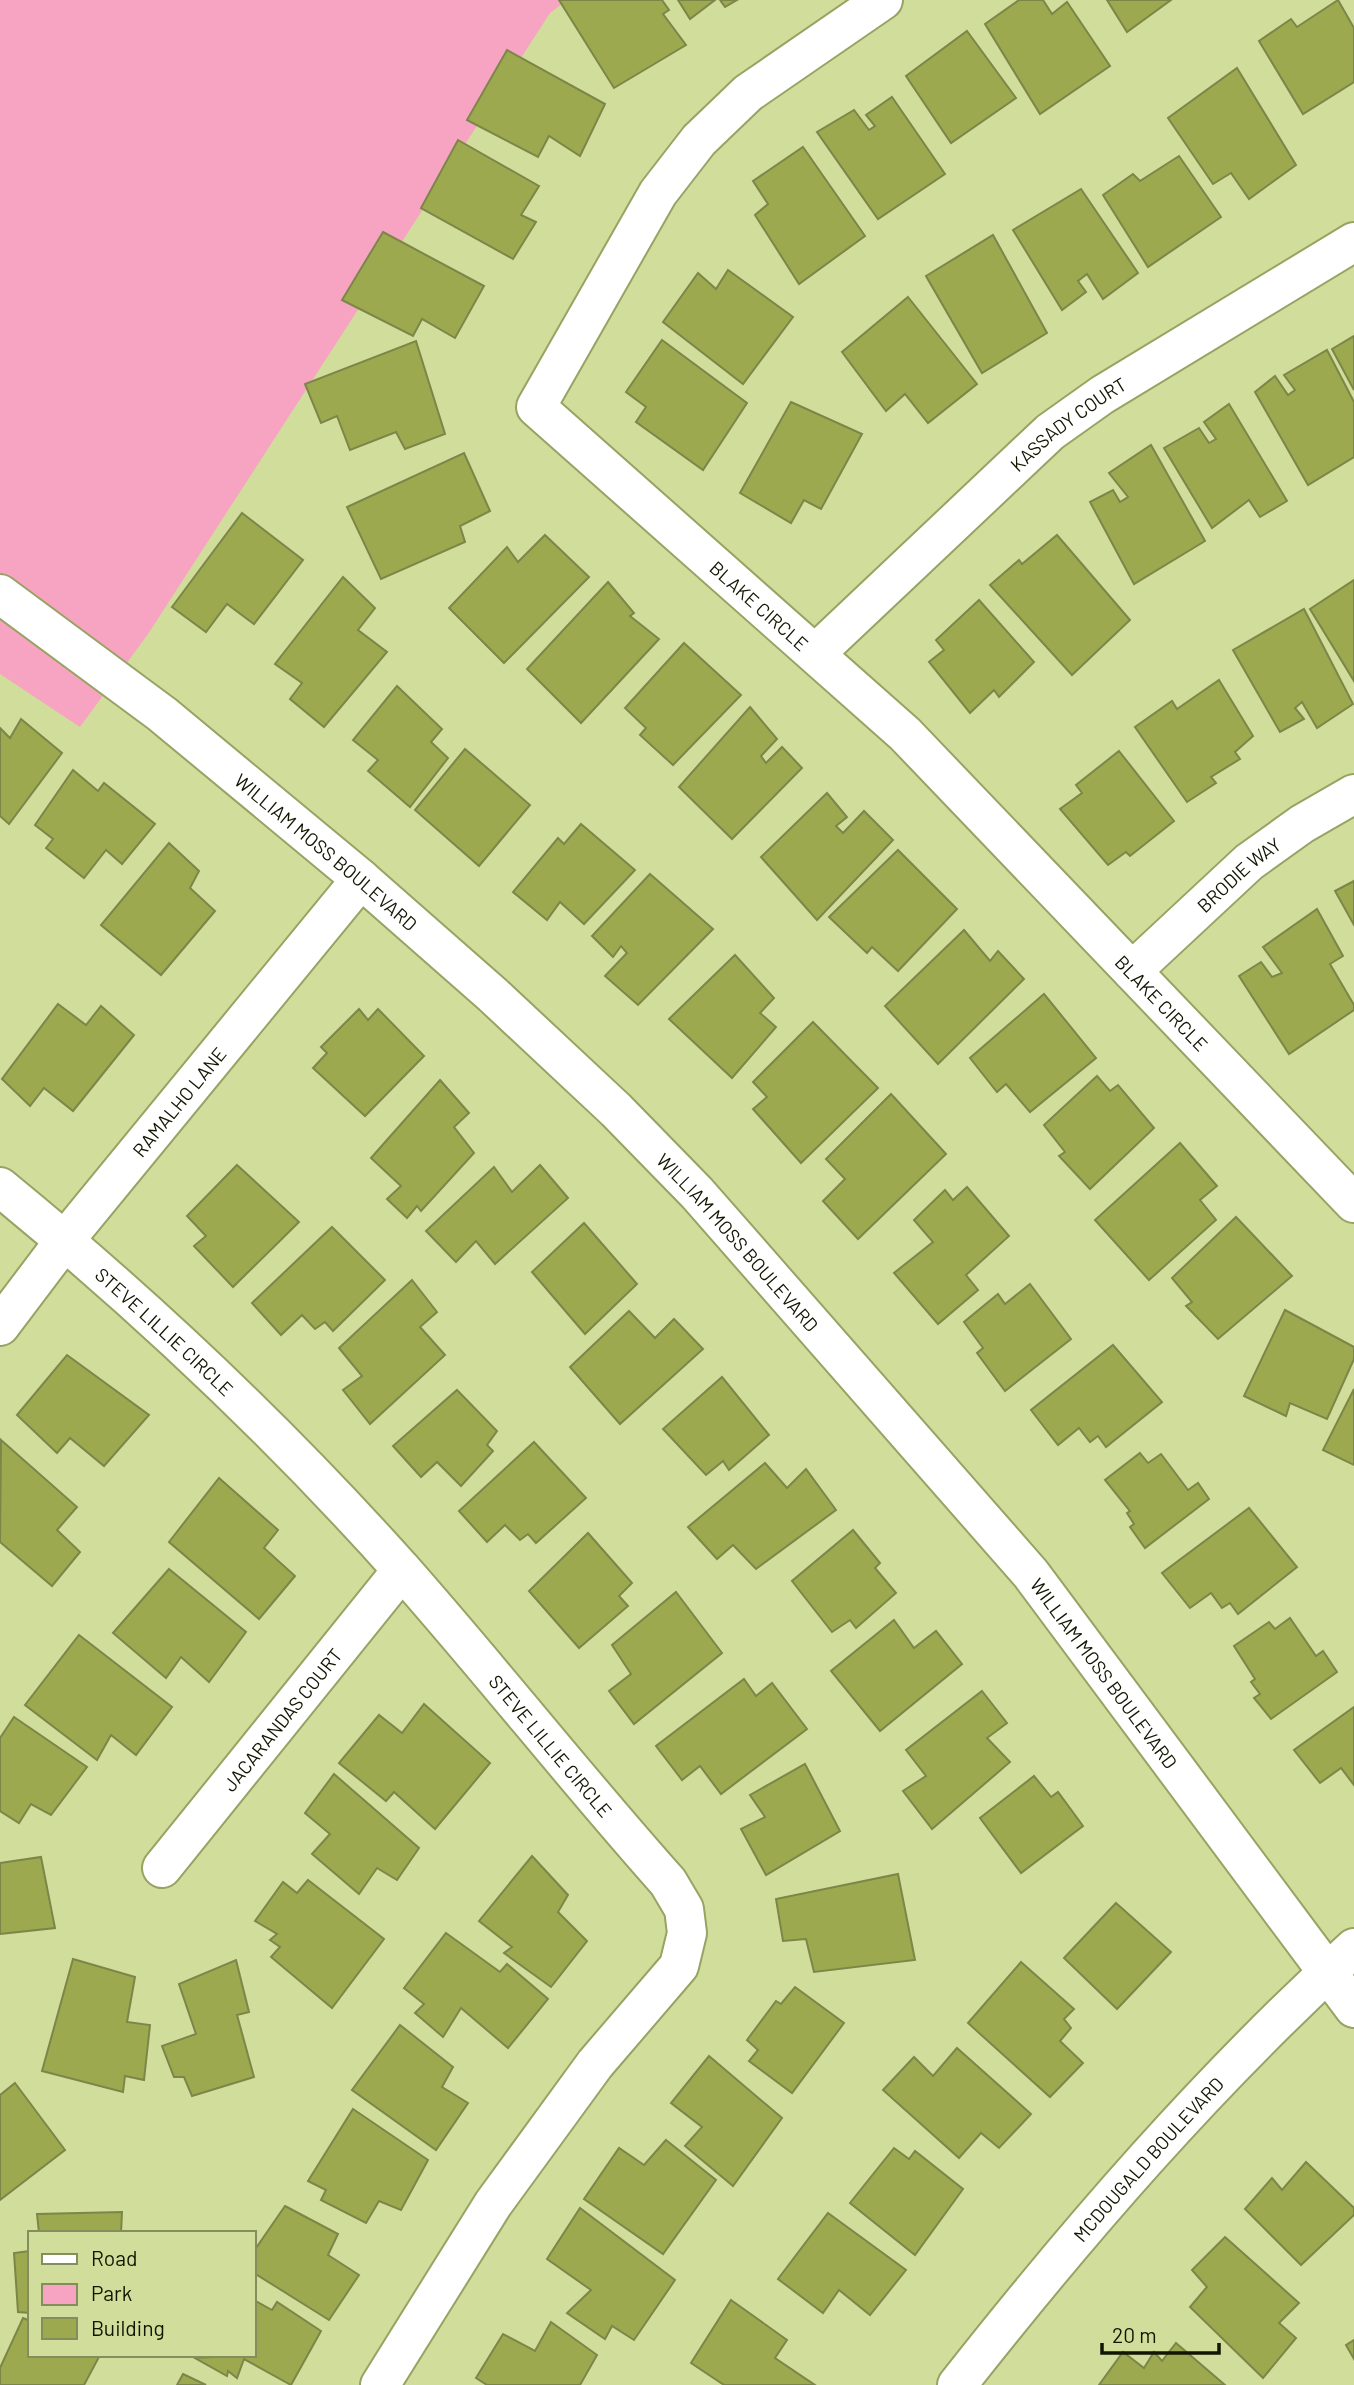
<svg xmlns="http://www.w3.org/2000/svg" width="1354" height="2385" font-family="Barlow,sans-serif">
<style>
.green{fill:#f6a4c2}
.building{fill:#9ca94f;stroke:#7c8648;stroke-width:2}
.lines{fill:none;stroke-linecap:round;stroke-linejoin:round}
.minor-casing{stroke:#98a263;stroke-width:42}
.minor{stroke:#fff;stroke-width:38}
.labels{text-anchor:middle;dominant-baseline:central;stroke-width:7;stroke-linejoin:round;paint-order:stroke}
.street-label{font-size:19px;fill:#121500;stroke:#d1dd9b}
</style>
<rect width="100%" height="100%" fill="#d1dd9b"/>
<polygon class="green" points="0,0 567,0 550,13 148,634 80,727 0,674"/>
<g class="building">
<polygon points="559,0 662,0 669,10 663,14 686,45 614,88"/>
<polygon points="678,0 715,0 690,19"/>
<polygon points="720,0 737,0 725,7"/>
<polygon points="1019,0 1043,0 1052,14 1067,2 1110,66 1040,114 985,24"/>
<polygon points="1107,0 1171,0 1127,32"/>
<polygon points="1338,0 1354,28 1354,82 1303,114 1259,41 1291,19 1297,27"/>
<polygon points="967,31 1016,98 951,143 906,76"/>
<polygon points="507,50 605,104 580,156 549,136 538,157 467,120"/>
<polygon points="1237,68 1296,165 1249,199 1231,173 1213,184 1168,118"/>
<polygon points="892,97 945,174 878,219 817,132 854,110 869,130 875,126 866,115"/>
<polygon points="458,140 539,186 521,215 536,222 513,259 421,208"/>
<polygon points="803,147 865,236 799,284 755,215 768,204 753,181"/>
<polygon points="1179,156 1221,217 1148,267 1103,195 1133,174 1140,181"/>
<polygon points="1081,189 1138,273 1103,299 1087,274 1078,281 1086,292 1062,310 1013,230"/>
<polygon points="383,232 484,286 455,338 422,319 413,336 342,300"/>
<polygon points="993,235 1047,333 982,373 926,276"/>
<polygon points="728,270 793,317 743,384 663,322 698,273 716,289"/>
<polygon points="908,297 977,384 928,423 905,394 886,411 842,352"/>
<polygon points="1354,336 1354,390 1332,349"/>
<polygon points="662,340 747,403 703,470 636,422 646,407 626,392"/>
<polygon points="416,341 445,434 405,449 396,432 350,450 337,416 321,423 305,384"/>
<polygon points="1327,350 1354,402 1354,457 1308,485 1255,392 1275,376 1288,395 1295,390 1284,375"/>
<polygon points="791,402 862,434 821,509 804,500 791,523 740,493"/>
<polygon points="1229,404 1287,501 1260,517 1249,500 1212,528 1164,448 1199,428 1209,443 1216,439 1204,422"/>
<polygon points="1151,445 1205,541 1134,584 1090,502 1113,490 1120,502 1128,497 1109,473"/>
<polygon points="464,453 490,511 460,526 465,542 381,579 347,507"/>
<polygon points="242,513 303,560 254,624 227,604 206,632 172,607"/>
<polygon points="545,535 589,577 504,663 449,608 507,547 518,562"/>
<polygon points="1057,535 1130,620 1072,675 990,585 1019,560 1022,564"/>
<polygon points="343,577 375,608 358,630 387,652 324,727 290,699 302,683 275,664"/>
<polygon points="1354,580 1354,681 1310,609"/>
<polygon points="608,582 634,613 630,616 659,639 581,723 527,669"/>
<polygon points="979,600 1034,662 999,697 994,690 970,713 929,662 944,650 936,640"/>
<polygon points="1304,609 1353,704 1317,728 1302,702 1295,708 1304,719 1280,732 1233,650"/>
<polygon points="684,643 741,695 673,765 640,735 646,728 625,708"/>
<polygon points="1219,680 1253,736 1235,752 1240,759 1211,777 1216,783 1187,802 1135,727 1172,701 1177,709"/>
<polygon points="397,686 442,729 431,742 448,758 410,807 368,771 378,760 353,740"/>
<polygon points="750,707 777,739 761,756 766,763 782,747 802,768 732,839 679,787"/>
<polygon points="21,719 62,753 9,824 0,816 0,728 10,738"/>
<polygon points="465,749 530,805 479,866 415,810"/>
<polygon points="1119,751 1174,821 1130,856 1126,852 1108,865 1060,809 1082,793 1076,785"/>
<polygon points="73,770 98,791 104,783 155,824 122,864 106,850 84,878 46,848 53,839 35,825"/>
<polygon points="827,793 847,817 836,826 843,833 864,811 893,840 817,920 761,857"/>
<polygon points="581,824 635,870 584,924 560,902 547,920 513,892 558,838 564,844"/>
<polygon points="169,843 199,871 190,888 215,911 161,975 101,925"/>
<polygon points="898,850 957,909 898,971 872,947 867,953 829,917"/>
<polygon points="650,874 713,929 638,1005 605,976 627,953 621,946 613,957 592,936"/>
<polygon points="1354,881 1354,925 1335,891"/>
<polygon points="1317,909 1343,956 1330,964 1354,1005 1354,1010 1289,1054 1239,976 1261,962 1272,977 1282,973 1263,947"/>
<polygon points="964,930 990,961 998,951 1024,979 938,1064 885,1006"/>
<polygon points="735,955 774,998 760,1013 776,1027 732,1078 669,1019"/>
<polygon points="1044,994 1096,1058 1030,1112 1006,1084 997,1092 970,1058"/>
<polygon points="58,1004 86,1025 101,1006 134,1035 73,1111 44,1088 30,1106 2,1079"/>
<polygon points="359,1009 368,1020 378,1009 424,1056 365,1116 313,1068 327,1053 321,1047"/>
<polygon points="813,1022 878,1088 801,1163 753,1109 767,1097 753,1082"/>
<polygon points="1097,1076 1110,1091 1118,1085 1154,1128 1090,1189 1059,1156 1065,1152 1044,1125"/>
<polygon points="440,1080 469,1113 454,1127 474,1153 421,1211 417,1206 407,1218 387,1199 401,1186 371,1158"/>
<polygon points="891,1094 946,1154 858,1239 823,1201 845,1179 826,1159"/>
<polygon points="1180,1143 1217,1186 1200,1200 1216,1220 1149,1280 1095,1220"/>
<polygon points="237,1165 299,1222 233,1287 194,1246 206,1236 187,1216"/>
<polygon points="540,1165 568,1198 495,1264 476,1241 456,1262 426,1231 494,1167 512,1192"/>
<polygon points="967,1187 1009,1236 966,1275 978,1290 938,1324 894,1273 933,1242 914,1220 945,1190 953,1200"/>
<polygon points="1236,1217 1292,1276 1218,1339 1186,1306 1192,1302 1172,1278"/>
<polygon points="584,1223 637,1284 585,1334 532,1272"/>
<polygon points="332,1227 385,1280 333,1331 325,1322 315,1329 302,1315 281,1335 252,1303"/>
<polygon points="412,1280 437,1312 420,1327 445,1355 370,1424 343,1390 362,1376 339,1348"/>
<polygon points="1030,1284 1071,1339 1005,1391 977,1353 983,1348 964,1322 998,1294 1005,1304"/>
<polygon points="1285,1310 1354,1347 1354,1359 1327,1419 1290,1403 1286,1416 1244,1396"/>
<polygon points="629,1311 655,1338 674,1319 703,1349 620,1424 570,1367"/>
<polygon points="1113,1345 1162,1402 1106,1447 1098,1436 1090,1442 1079,1428 1058,1445 1031,1410"/>
<polygon points="67,1355 149,1415 104,1466 70,1438 57,1453 17,1415"/>
<polygon points="722,1377 769,1435 729,1470 723,1461 706,1475 663,1429"/>
<polygon points="1354,1389 1354,1465 1323,1450"/>
<polygon points="457,1390 497,1431 487,1445 493,1451 461,1486 437,1462 421,1477 393,1446"/>
<polygon points="1,1440 77,1507 57,1530 80,1552 52,1586 0,1542"/>
<polygon points="534,1442 586,1498 536,1543 528,1534 520,1540 505,1525 487,1542 459,1511"/>
<polygon points="1140,1453 1148,1463 1161,1454 1188,1490 1198,1483 1209,1499 1145,1548 1130,1527 1134,1524 1127,1513 1130,1511 1105,1480"/>
<polygon points="765,1463 787,1488 806,1469 836,1510 756,1569 733,1545 717,1559 688,1527"/>
<polygon points="219,1478 278,1530 264,1548 295,1576 259,1619 169,1542"/>
<polygon points="1249,1508 1297,1567 1238,1614 1230,1603 1222,1608 1211,1593 1190,1608 1162,1573"/>
<polygon points="853,1530 880,1563 875,1568 896,1593 856,1628 850,1620 832,1632 792,1581"/>
<polygon points="588,1533 632,1583 619,1596 628,1606 579,1648 529,1591"/>
<polygon points="169,1569 246,1632 209,1682 181,1657 166,1678 113,1633"/>
<polygon points="676,1592 722,1653 634,1724 609,1691 631,1674 612,1645"/>
<polygon points="1290,1618 1316,1656 1323,1651 1337,1672 1271,1719 1254,1698 1260,1694 1251,1682 1255,1679 1234,1646 1269,1622 1275,1629"/>
<polygon points="894,1620 914,1648 936,1631 962,1664 880,1731 831,1671"/>
<polygon points="79,1635 172,1707 136,1755 111,1735 97,1760 25,1705"/>
<polygon points="744,1679 756,1696 772,1683 807,1729 721,1794 700,1766 682,1780 656,1746"/>
<polygon points="982,1691 1007,1723 987,1738 1010,1762 932,1829 903,1791 926,1776 906,1750"/>
<polygon points="424,1704 490,1763 435,1829 394,1792 386,1801 339,1763 379,1715 402,1733"/>
<polygon points="1354,1707 1354,1785 1341,1768 1320,1783 1294,1750"/>
<polygon points="14,1717 87,1767 51,1815 31,1804 19,1823 0,1811 0,1738"/>
<polygon points="805,1764 840,1831 766,1875 741,1829 765,1817 750,1795"/>
<polygon points="334,1774 419,1848 397,1880 377,1868 359,1894 312,1854 330,1834 305,1813"/>
<polygon points="1034,1776 1051,1797 1058,1792 1083,1826 1021,1873 980,1818"/>
<polygon points="532,1856 568,1895 558,1912 587,1941 551,1987 504,1953 512,1947 479,1921"/>
<polygon points="41,1857 55,1928 0,1934 0,1863"/>
<polygon points="898,1874 915,1960 814,1972 806,1939 783,1941 776,1899"/>
<polygon points="308,1880 384,1939 332,2008 271,1957 280,1947 270,1940 277,1934 255,1921 283,1882 297,1893"/>
<polygon points="1116,1903 1171,1952 1117,2009 1064,1958"/>
<polygon points="446,1933 500,1972 507,1964 548,1999 508,2048 461,2008 443,2037 415,2013 424,2004 404,1988"/>
<polygon points="73,1959 135,1977 127,2022 150,2025 144,2080 125,2076 123,2092 42,2071"/>
<polygon points="236,1960 249,2012 237,2015 254,2077 192,2096 184,2077 174,2077 162,2046 196,2034 179,1984"/>
<polygon points="1021,1962 1074,2009 1064,2019 1071,2028 1060,2041 1083,2063 1050,2097 968,2023"/>
<polygon points="795,1987 844,2023 792,2093 749,2061 758,2050 747,2040 776,2001 781,2004"/>
<polygon points="400,2025 453,2067 442,2087 468,2103 436,2150 352,2090"/>
<polygon points="957,2048 1031,2114 999,2148 981,2133 959,2158 883,2090 914,2057 933,2076"/>
<polygon points="709,2056 782,2118 733,2186 685,2146 702,2127 671,2103"/>
<polygon points="15,2083 65,2150 0,2200 0,2095"/>
<polygon points="353,2109 428,2160 401,2210 379,2201 366,2223 321,2200 326,2190 308,2181"/>
<polygon points="666,2140 716,2180 663,2254 584,2199 619,2148 644,2165"/>
<polygon points="894,2148 909,2159 915,2151 963,2189 915,2255 850,2203"/>
<polygon points="1306,2162 1354,2208 1354,2215 1301,2265 1245,2209 1272,2178 1282,2190"/>
<polygon points="285,2206 338,2234 328,2255 359,2275 329,2320 254,2273 254,2251"/>
<polygon points="580,2208 675,2280 634,2340 612,2326 605,2339 567,2313 591,2290 547,2259"/>
<polygon points="122,2212 121,2233 39,2233 37,2214"/>
<polygon points="828,2213 906,2270 870,2315 839,2290 823,2313 778,2279"/>
<polygon points="1225,2237 1299,2303 1279,2323 1296,2338 1263,2378 1190,2307 1207,2287 1192,2270"/>
<polygon points="30,2251 30,2313 18,2312 14,2253"/>
<polygon points="254,2300 272,2310 277,2302 321,2331 291,2385 244,2359 237,2378 228,2371 227,2376 195,2358 254,2355"/>
<polygon points="731,2300 787,2340 775,2358 815,2385 724,2385 691,2363"/>
<polygon points="23,2318 30,2321 30,2355 100,2355 84,2385 0,2385 0,2368"/>
<polygon points="551,2322 597,2355 580,2385 487,2385 476,2378 503,2334 535,2351"/>
<polygon points="1354,2340 1354,2359 1346,2345"/>
<polygon points="1176,2343 1225,2385 1099,2385 1123,2352 1144,2368 1154,2352 1162,2361"/>
<polygon points="183,2374 206,2385 177,2385"/>
</g>
<g class="lines">
<defs>
<g id="minor">
<path id="s1" d="M 883,0 L 748,93 L 699,140 L 658,193 L 536,407 L 905,734 L 1354,1203"/>
<path id="s2" d="M 0,594 L 162,714 L 361,879 L 493,995 L 616,1110 L 697,1193 L 1031,1574 L 1354,2008"/>
<path id="s3" d="M 816,653 L 1050,432 L 1102,395 L 1354,242"/>
<path id="s4" d="M 1132,971 L 1249,862 L 1302,824 L 1354,794"/>
<path id="s5" d="M 0,1187 C 143,1304 280,1433 403,1571 C 493,1673 577,1780 668,1882 L 684,1909 L 687,1933 L 679,1966 L 595,2064 L 493,2204 L 380,2385"/>
<path id="s6" d="M 0,1326 L 65,1240 L 361,879"/>
<path id="s7" d="M 162,1868 L 402,1570"/>
<path id="s8" d="M 957,2385 C 1079,2230 1208,2081 1354,1948"/>
</g>
</defs>
<use href="#minor" class="minor-casing"/>
<use href="#minor" class="minor"/>
</g>
<g class="labels">
<g class="street-label">
<text stroke="none"><textPath href="#s3" startOffset="341">KASSADY COURT</textPath></text>
<text stroke="none"><textPath href="#s1" startOffset="844">BLAKE CIRCLE</textPath></text>
<text stroke="none"><textPath href="#s2" startOffset="416">WILLIAM MOSS BOULEVARD</textPath></text>
<text stroke="none"><textPath href="#s4" startOffset="144">BRODIE WAY</textPath></text>
<text stroke="none"><textPath href="#s1" startOffset="1410">BLAKE CIRCLE</textPath></text>
<text stroke="none"><textPath href="#s6" startOffset="287">RAMALHO LANE</textPath></text>
<text stroke="none"><textPath href="#s2" startOffset="984">WILLIAM MOSS BOULEVARD</textPath></text>
<text stroke="none"><textPath href="#s5" startOffset="219">STEVE LILLIE CIRCLE</textPath></text>
<text stroke="none"><textPath href="#s2" startOffset="1550">WILLIAM MOSS BOULEVARD</textPath></text>
<text stroke="none"><textPath href="#s7" startOffset="191">JACARANDAS COURT</textPath></text>
<text stroke="none"><textPath href="#s5" startOffset="786">STEVE LILLIE CIRCLE</textPath></text>
<text stroke="none"><textPath href="#s8" startOffset="296">MCDOUGALD BOULEVARD</textPath></text>
</g>
</g>
<rect x="28" y="2231" width="228" height="126" fill="#d1dd9b" stroke="#858d5d" stroke-width="2"/>
<rect x="42" y="2254" width="35" height="10" fill="#ffffff" stroke="#858d5d" stroke-width="2"/>
<text x="91" y="2266" font-size="21" fill="#121500">Road</text>
<rect x="42" y="2284" width="35" height="21" fill="#f6a4c2" stroke="#858d5d" stroke-width="2"/>
<text x="91" y="2301" font-size="21" fill="#121500">Park</text>
<rect x="42" y="2318" width="35" height="21" fill="#9ca94f" stroke="#858d5d" stroke-width="2"/>
<text x="91" y="2336" font-size="21" fill="#121500">Building</text>
<path d="M1102 2343v10h117v-10" fill="none" stroke="#121500" stroke-width="3.5"/>
<text x="1112" y="2343" font-size="21" fill="#121500" stroke="#d1dd9b" stroke-width="5" paint-order="stroke">20 m</text>
</svg>
